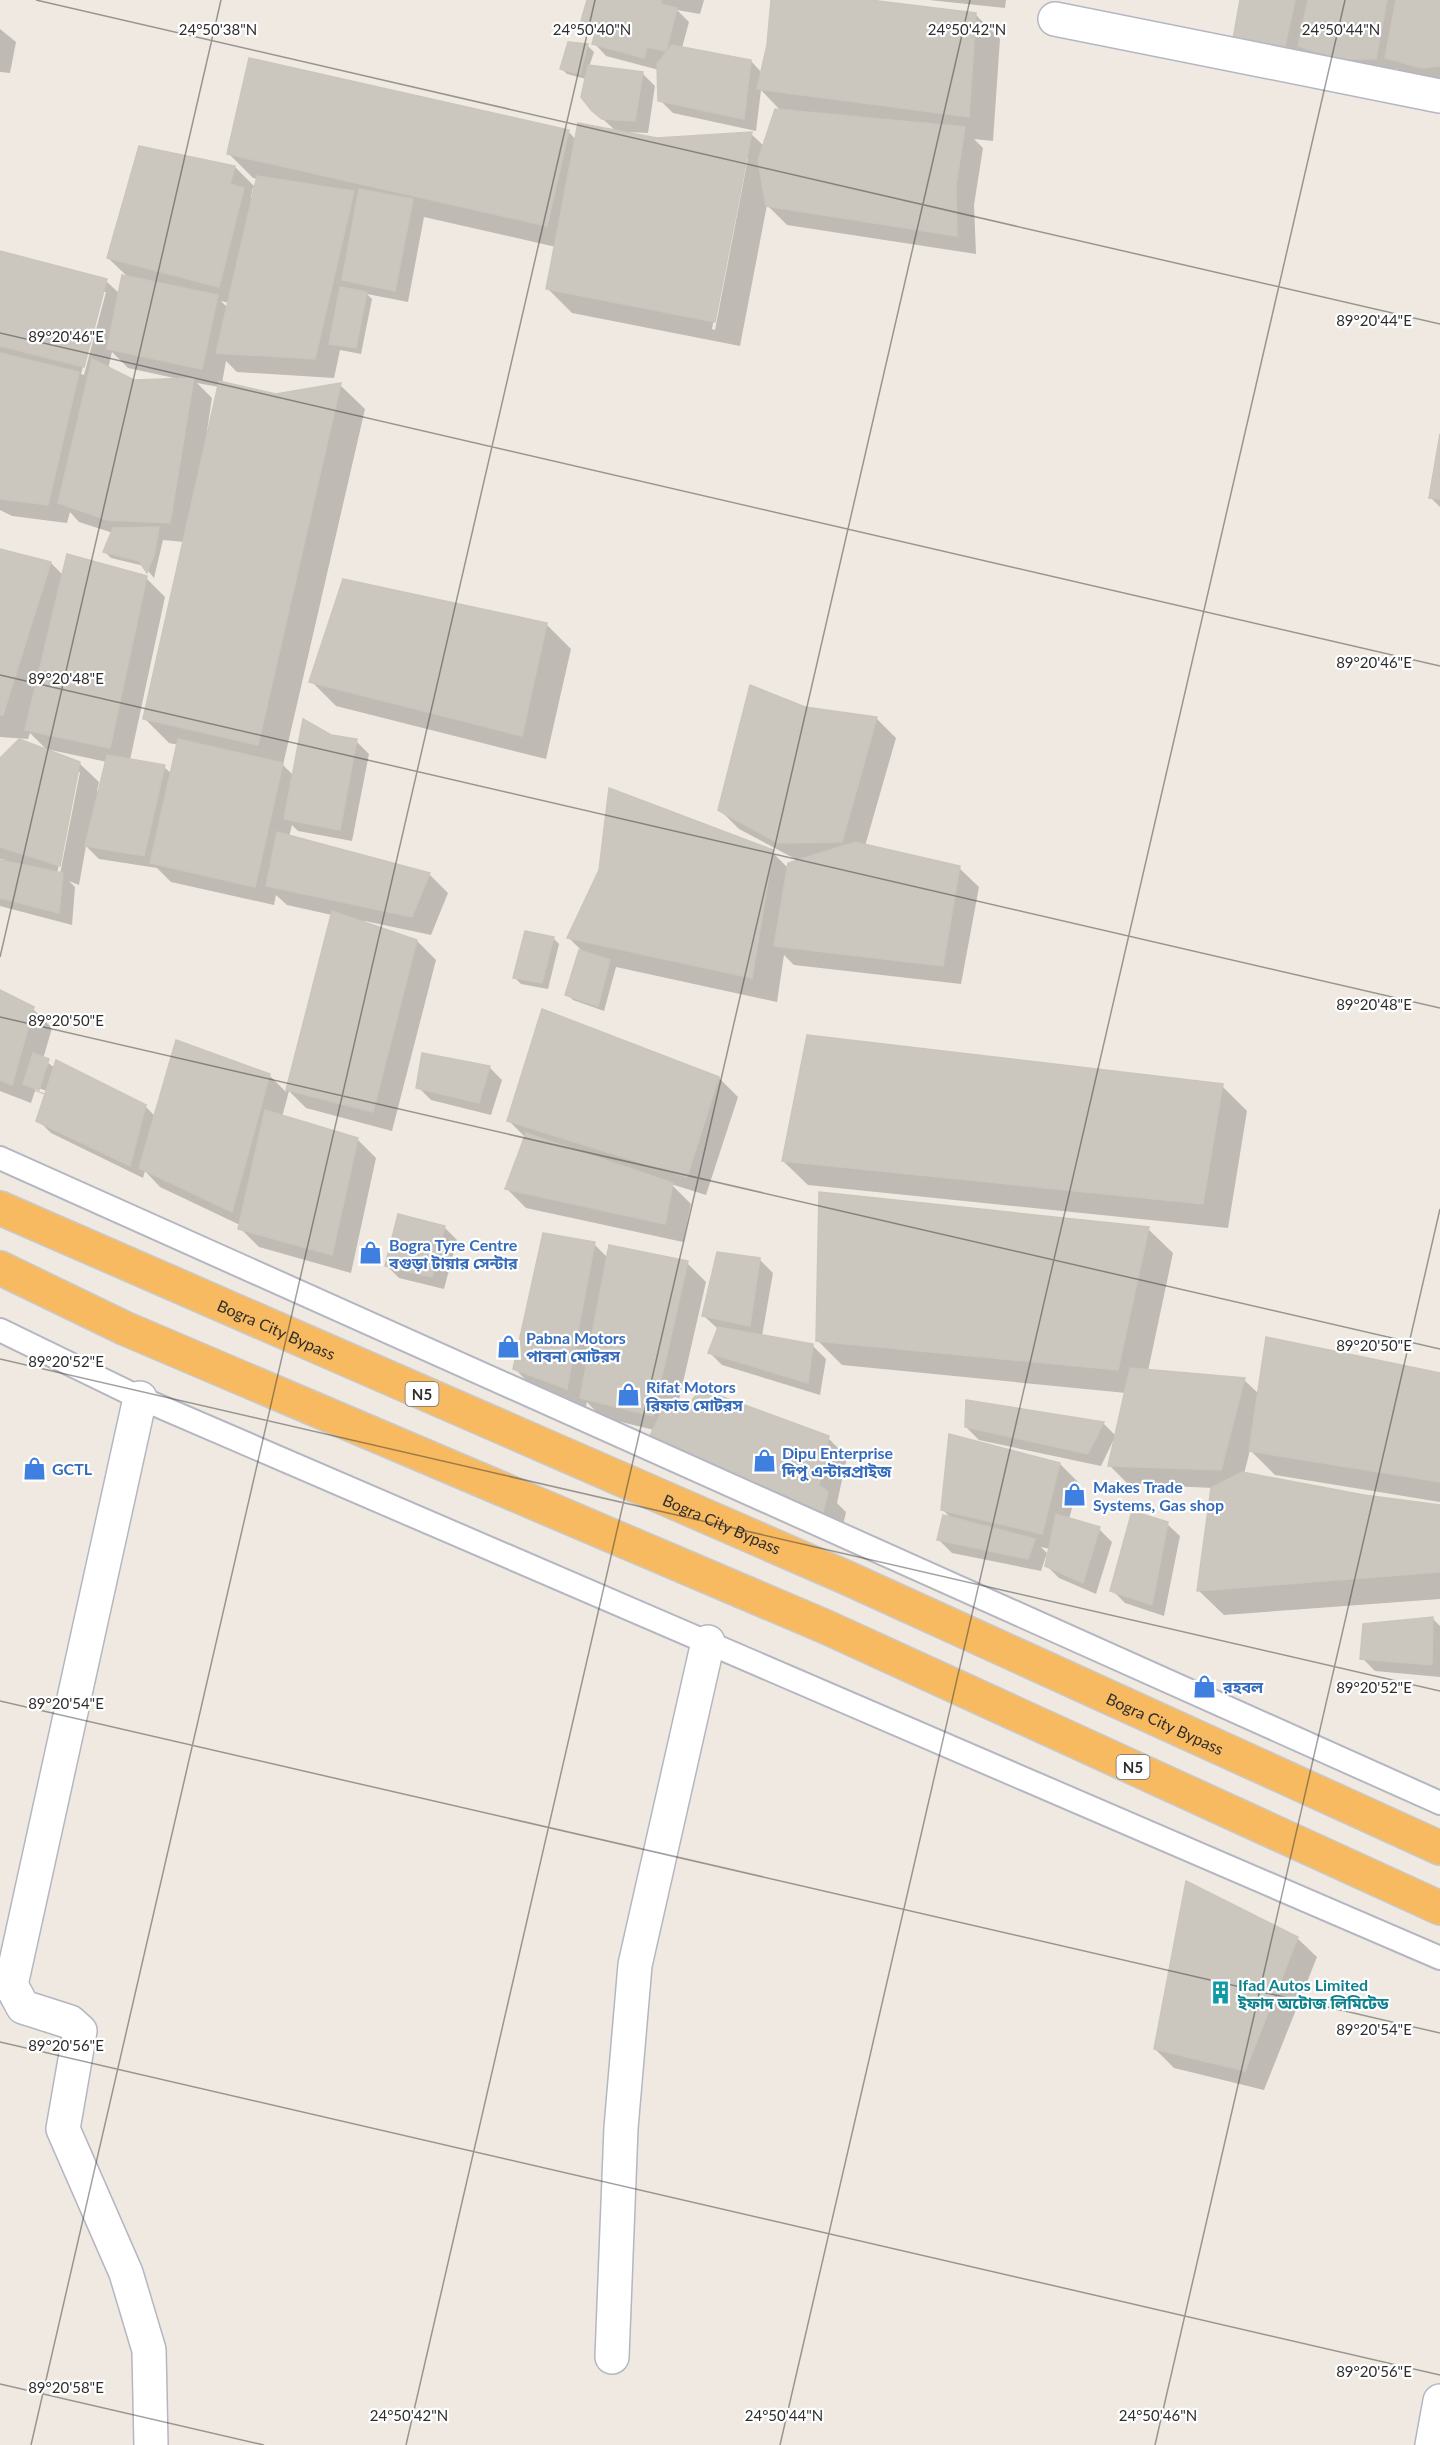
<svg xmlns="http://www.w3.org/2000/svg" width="1440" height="2445" font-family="Lato,'Noto Sans Bengali',sans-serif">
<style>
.shadow{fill:#0003;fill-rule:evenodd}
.building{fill:#cbc7bf;stroke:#cbc5ba;stroke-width:1.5}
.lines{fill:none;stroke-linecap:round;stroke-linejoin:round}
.service-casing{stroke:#b4b7c1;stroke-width:26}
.minor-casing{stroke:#b4b7c1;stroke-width:36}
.tertiary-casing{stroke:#b4b7c1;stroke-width:36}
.trunk-casing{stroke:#c9c9c9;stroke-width:36}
.service{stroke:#fff;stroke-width:22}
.minor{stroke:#fff;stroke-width:33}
.tertiary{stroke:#fff;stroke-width:33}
.trunk{stroke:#f8ba60;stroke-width:33}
.ticks{fill:none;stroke:#2e2e2e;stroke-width:1.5;stroke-opacity:0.45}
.labels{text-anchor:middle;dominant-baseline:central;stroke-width:4.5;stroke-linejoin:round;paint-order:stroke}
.shield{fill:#fff;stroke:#6d6d6d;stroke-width:1.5}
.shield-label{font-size:15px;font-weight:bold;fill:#2e2e2e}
.shop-label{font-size:16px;font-weight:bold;fill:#366cbe;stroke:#fff;text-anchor:start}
.street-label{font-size:16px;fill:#2e2e2e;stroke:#fff}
.culture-label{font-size:16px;font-weight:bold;fill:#0d838f;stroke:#fff;text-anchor:start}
.ticks-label{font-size:15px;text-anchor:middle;fill:#2e2e2e;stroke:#fff;stroke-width:4.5;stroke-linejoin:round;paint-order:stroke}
</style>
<rect width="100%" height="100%" fill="#efe9e1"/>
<g class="shadow">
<path d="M 588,0 L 704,0 L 700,14 L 677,10 L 689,22 L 682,48 L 751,61 L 762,73 L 768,46 L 772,0 L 857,0 L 975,14 L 1000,39 L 993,141 L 974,139 L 983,148 L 974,205 L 976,254 L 787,225 L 767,205 L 740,346 L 572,313 L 548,289 L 556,247 L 424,217 L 408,302 L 367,294 L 372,299 L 361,354 L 340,350 L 334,378 L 237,372 L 226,361 L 222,383 L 276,395 L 340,385 L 365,409 L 283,765 L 294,776 L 330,736 L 356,741 L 369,754 L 352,841 L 298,831 L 292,825 L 289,837 L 429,874 L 448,893 L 431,935 L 365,921 L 364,923 L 417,941 L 436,960 L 392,1131 L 306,1108 L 289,1091 L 282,1117 L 357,1139 L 376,1158 L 351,1273 L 259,1247 L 240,1228 L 240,1225 L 160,1187 L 145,1171 L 143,1178 L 51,1133 L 38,1120 L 46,1095 L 35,1091 L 31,1103 L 0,1091 L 0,992 L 33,1009 L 52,1028 L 43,1059 L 55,1068 L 145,1106 L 156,1117 L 269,1075 L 286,1092 L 332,915 L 287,905 L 276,895 L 274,905 L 171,882 L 157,868 L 99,859 L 86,846 L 79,885 L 69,881 L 75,887 L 72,925 L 0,906 L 0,861 L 5,860 L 0,859 L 0,759 L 79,763 L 99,782 L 97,791 L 99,792 L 107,762 L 46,749 L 30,733 L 28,739 L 0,737 L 0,550 L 51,563 L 64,576 L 146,578 L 165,597 L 130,760 L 164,767 L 172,774 L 179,745 L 169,743 L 144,718 L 184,542 L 163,540 L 154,578 L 144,566 L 111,558 L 105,552 L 113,533 L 79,522 L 70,512 L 67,523 L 12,516 L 0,510 L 0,252 L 106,281 L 120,294 L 129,278 L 108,258 L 235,167 L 256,188 L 253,188 L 251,197 L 253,199 L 258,179 L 253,178 L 228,153 L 568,131 L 576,140 L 617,132 L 593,110 L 586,79 L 567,74 L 561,68 L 569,43 L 588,46 L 594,52 L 589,67 L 643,74 L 655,86 L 648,133 L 628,132 L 628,134 L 657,140 L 751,134 L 764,146 L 782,112 L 761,90 L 756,131 L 673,113 L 660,100 L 659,70 L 606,56 L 594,43 L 596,34 L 582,21 ZM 745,158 L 748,158 L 715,330 L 712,329 ZM 103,292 L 106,292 L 84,375 L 81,374 ZM 221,301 L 229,303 L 228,308 ZM 112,352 L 128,368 L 179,379 L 134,382 L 108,369 ZM 197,383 L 219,387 L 209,431 L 207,431 L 212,398 ZM 77,772 L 80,772 L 60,874 L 57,874 ZM 35,1087 L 47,1091 L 46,1094 L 35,1090 Z"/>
<polygon points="929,0 1006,0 1005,8"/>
<polygon points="1241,0 1440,0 1440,87 1406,77 1396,68 1395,77 1319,65 1306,52 1304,64 1254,58"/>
<polygon points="0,29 16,42 10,73 0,72"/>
<polygon points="1440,442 1440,507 1430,497"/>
<polygon points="546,624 571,649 546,759 336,706 311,681"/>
<polygon points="804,709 877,719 896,738 865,846 959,868 979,887 961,984 794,965 784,955 777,1002 616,967 604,1011 573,1000 567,994 581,950 569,938 772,852 788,868 799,861 739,829 720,810"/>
<polygon points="553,938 559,944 548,989 521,984 515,978"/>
<polygon points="489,1067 502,1080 491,1115 431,1100 418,1087"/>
<polygon points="719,1078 738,1097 706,1195 671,1184 691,1204 683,1242 526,1208 507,1189 526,1138 509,1121"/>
<polygon points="1222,1086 1247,1111 1228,1228 808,1185 783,1161"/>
<polygon points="444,1227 457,1240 444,1289 399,1278 386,1265"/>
<polygon points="1148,1229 1173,1253 1148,1371 1244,1380 1259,1394 1440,1374 1440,1502 1275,1475 1250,1450 1244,1474 1364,1496 1440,1506 1440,1599 1224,1615 1199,1591 1213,1488 1128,1484 1109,1465 1114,1439 1101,1466 979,1440 966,1427 1103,1423 1116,1436 1126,1393 842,1365 817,1340"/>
<polygon points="594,1244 608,1258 687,1263 706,1282 676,1413 828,1438 847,1457 837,1503 846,1512 842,1530 670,1457 654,1430 601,1417 587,1402 586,1407 534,1388 515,1369"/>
<polygon points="760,1260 773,1273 762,1336 813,1346 826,1359 820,1395 722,1365 709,1352 718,1329 704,1316"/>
<polygon points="1060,1464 1079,1483 1069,1519 1099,1529 1112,1542 1096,1594 1059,1578 1046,1565 1050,1549 1041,1547 1047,1553 1041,1571 952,1553 939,1540 952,1519 943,1510"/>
<polygon points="1167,1524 1180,1536 1164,1616 1125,1603 1112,1590"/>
<polygon points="1432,1618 1440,1626 1440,1677 1375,1671 1362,1658"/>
<polygon points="1297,1938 1317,1957 1264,2090 1174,2068 1155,2049"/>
</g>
<g class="building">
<polygon points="587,0 661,0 661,4 677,8 666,51 647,47 644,58 592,44 597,26 581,21"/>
<polygon points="771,0 870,0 976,13 969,117 757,89 767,45"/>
<polygon points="1240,0 1295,0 1285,46 1233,39"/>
<polygon points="1308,0 1387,0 1376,59 1339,59 1298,46"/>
<polygon points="1396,0 1440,0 1440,66 1421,68 1385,58"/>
<polygon points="568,42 588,44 580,74 560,69"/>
<polygon points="672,45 751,60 744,119 658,101 657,64"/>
<polygon points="249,58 569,130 547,226 227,154"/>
<polygon points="588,65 643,72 635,121 602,119 592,111 581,97"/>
<polygon points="775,109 965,127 956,185 957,236 766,206 758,160"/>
<polygon points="578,123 657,138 752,132 715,322 546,289"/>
<polygon points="139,146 235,166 230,184 244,188 219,287 107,258"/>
<polygon points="257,176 354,191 315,359 216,353"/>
<polygon points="359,189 413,199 395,291 342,280"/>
<polygon points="0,251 107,279 84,367 0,346"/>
<polygon points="122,275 218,295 202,369 107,349"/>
<polygon points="340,287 367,292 356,348 329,344"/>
<polygon points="0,353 79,372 48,505 0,499"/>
<polygon points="92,359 134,380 194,378 170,523 107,520 58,503"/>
<polygon points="219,381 276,394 341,383 258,745 143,719"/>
<polygon points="1440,434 1440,499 1429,498"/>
<polygon points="159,527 154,555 147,573 139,561 103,552 113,528"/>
<polygon points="0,549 51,562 3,715 0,715"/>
<polygon points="67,554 147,576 110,748 25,730"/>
<polygon points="343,579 547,623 522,736 309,682"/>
<polygon points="750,685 805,707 877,717 842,842 778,843 718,810"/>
<polygon points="303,719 331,735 357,739 340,830 284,819"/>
<polygon points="19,739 80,762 60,866 0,847 0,758"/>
<polygon points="178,739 283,763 255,887 150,863"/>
<polygon points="107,755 165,765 144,856 85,846"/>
<polygon points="609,788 773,850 752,978 567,938 599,870"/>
<polygon points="277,832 430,873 412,917 266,886"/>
<polygon points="855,842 960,866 943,966 774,946 788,863"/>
<polygon points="0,860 63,873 59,913 0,898"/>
<polygon points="332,911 417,940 373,1112 286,1090"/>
<polygon points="525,931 554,937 542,983 513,978"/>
<polygon points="579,950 610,960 598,1006 565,995"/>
<polygon points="0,990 34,1007 12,1085 0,1080"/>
<polygon points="542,1009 719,1077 687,1177 507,1121"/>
<polygon points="807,1035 1223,1084 1203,1204 782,1161"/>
<polygon points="176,1040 270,1074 232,1212 139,1168"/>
<polygon points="33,1053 49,1059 39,1090 23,1084"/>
<polygon points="422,1053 490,1066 479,1103 416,1088"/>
<polygon points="56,1060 146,1105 130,1166 36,1121"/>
<polygon points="265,1110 358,1138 332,1255 238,1229"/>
<polygon points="526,1133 673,1183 665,1224 505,1189"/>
<polygon points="819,1192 1149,1227 1118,1370 816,1341"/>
<polygon points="398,1214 445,1226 432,1277 385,1266"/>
<polygon points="543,1233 595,1242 567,1389 513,1369"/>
<polygon points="609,1245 688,1261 653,1416 580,1398"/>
<polygon points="717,1252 760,1258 750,1326 702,1316"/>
<polygon points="718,1327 813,1344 808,1383 708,1353"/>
<polygon points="1266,1337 1440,1373 1440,1482 1249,1451"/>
<polygon points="1130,1368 1245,1378 1221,1470 1108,1466"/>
<polygon points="701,1389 829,1436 819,1485 828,1492 823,1512 649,1438 664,1406 682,1413"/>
<polygon points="966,1400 1104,1422 1088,1454 965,1427"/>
<polygon points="949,1434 1060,1463 1042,1534 941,1510"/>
<polygon points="1242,1472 1364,1495 1440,1505 1440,1572 1197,1591 1211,1488"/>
<polygon points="1132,1511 1168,1522 1152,1605 1110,1591"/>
<polygon points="1056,1514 1100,1527 1083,1583 1045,1566"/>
<polygon points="943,1515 1035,1539 1028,1559 937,1540"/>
<polygon points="1433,1617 1432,1665 1360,1659 1363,1624"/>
<polygon points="1186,1881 1298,1937 1245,2071 1154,2049"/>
</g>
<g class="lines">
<defs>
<g id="service">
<polyline points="0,1158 1440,1803"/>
<polyline points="0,1330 140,1398 1440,1958"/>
</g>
<g id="minor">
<polyline points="1055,19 1440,96"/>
<polyline points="140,1398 11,1985 23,2007 70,2022 80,2031 63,2129 126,2273 149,2350 151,2445"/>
<polyline points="612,2357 621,2128 635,1965 708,1642"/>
</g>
<polyline id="tertiary" points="1432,2445 1440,2401"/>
<g id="trunk">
<path id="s1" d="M 0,1208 L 845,1577 L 1440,1848"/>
<polyline points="0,1268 124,1328 826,1627 1440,1908"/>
</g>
</defs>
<use href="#service" class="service-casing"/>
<use href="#minor" class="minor-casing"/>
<use href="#tertiary" class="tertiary-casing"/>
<use href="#trunk" class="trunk-casing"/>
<use href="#service" class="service"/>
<use href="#minor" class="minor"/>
<use href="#tertiary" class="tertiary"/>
<use href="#trunk" class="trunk"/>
</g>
<path class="ticks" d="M 36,0 L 1440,324M 0,333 L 1440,666M 0,675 L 1440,1008M 0,957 L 221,0M 0,1017 L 1440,1349M 0,1359 L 1440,1691M 0,1701 L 1440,2033M 0,2042 L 1440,2375M 0,2384 L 264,2445M 31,2445 L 595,0M 406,2445 L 970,0M 780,2445 L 1345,0M 1155,2445 L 1440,1209"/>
<defs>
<symbol id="shop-bare" viewBox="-9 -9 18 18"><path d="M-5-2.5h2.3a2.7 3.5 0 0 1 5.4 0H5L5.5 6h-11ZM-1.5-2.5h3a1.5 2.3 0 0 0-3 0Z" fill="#3f7fe0" stroke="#fff" stroke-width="2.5" paint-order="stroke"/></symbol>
<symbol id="building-bare" viewBox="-9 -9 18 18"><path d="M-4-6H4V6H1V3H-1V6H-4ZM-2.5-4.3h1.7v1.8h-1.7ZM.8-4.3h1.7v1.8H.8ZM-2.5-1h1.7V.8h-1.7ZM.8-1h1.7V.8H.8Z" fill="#0f9aa8" stroke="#fff" stroke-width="2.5" paint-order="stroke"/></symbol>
</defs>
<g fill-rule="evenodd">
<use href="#shop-bare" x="354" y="1236" width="33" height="33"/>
<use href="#shop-bare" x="492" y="1330" width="33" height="33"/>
<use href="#shop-bare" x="612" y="1378" width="33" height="33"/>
<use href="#shop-bare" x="748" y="1444" width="33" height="33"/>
<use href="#shop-bare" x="18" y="1452" width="33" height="33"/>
<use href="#shop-bare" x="1058" y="1478" width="33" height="33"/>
<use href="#shop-bare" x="1188" y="1670" width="33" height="33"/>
<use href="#building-bare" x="1204" y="1976" width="33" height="33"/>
</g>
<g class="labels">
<g class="shield">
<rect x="405.5" y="1382" width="33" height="24" rx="4.5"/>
<rect x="1116.5" y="1755" width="33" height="24" rx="4.5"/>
</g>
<g class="shield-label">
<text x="422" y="1394">N5</text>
<text x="1133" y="1767">N5</text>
</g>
<g class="shop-label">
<text x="389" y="1244">Bogra Tyre Centre<tspan x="389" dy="18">বগুড়া টায়ার সেন্টার</tspan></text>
<text x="526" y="1337">Pabna Motors<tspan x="526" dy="18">পাবনা মোটরস</tspan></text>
<text x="646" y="1386">Rifat Motors<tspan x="646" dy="18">রিফাত মোটরস</tspan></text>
<text x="782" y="1452">Dipu Enterprise<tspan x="782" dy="18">দিপু এন্টারপ্রাইজ</tspan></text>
<text x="52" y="1468">GCTL</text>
<text x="1093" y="1486">Makes Trade<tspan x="1093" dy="18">Systems, Gas shop</tspan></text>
<text x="1223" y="1686">রহবল</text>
</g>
<g class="street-label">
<text stroke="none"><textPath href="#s1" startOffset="302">Bogra City Bypass</textPath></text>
<text stroke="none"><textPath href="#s1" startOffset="788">Bogra City Bypass</textPath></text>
<text stroke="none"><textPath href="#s1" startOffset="1274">Bogra City Bypass</textPath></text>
</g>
<g class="culture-label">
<text x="1238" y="1984">Ifad Autos Limited<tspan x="1238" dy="18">ইফাদ অটোজ লিমিটেড</tspan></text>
</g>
</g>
<g class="ticks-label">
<text x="592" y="35">24°50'40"N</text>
<text x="967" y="35">24°50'42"N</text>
<text x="1341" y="35">24°50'44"N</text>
<text x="218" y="35">24°50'38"N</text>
<text x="1374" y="326">89°20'44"E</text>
<text x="66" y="342">89°20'46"E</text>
<text x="1374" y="668">89°20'46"E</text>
<text x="66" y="684">89°20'48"E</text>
<text x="1374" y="1010">89°20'48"E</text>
<text x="66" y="1026">89°20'50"E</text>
<text x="1374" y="1351">89°20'50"E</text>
<text x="66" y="1367">89°20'52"E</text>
<text x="1374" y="1693">89°20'52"E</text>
<text x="66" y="1709">89°20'54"E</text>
<text x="1374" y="2035">89°20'54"E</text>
<text x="66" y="2051">89°20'56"E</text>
<text x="1374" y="2377">89°20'56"E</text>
<text x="66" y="2393">89°20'58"E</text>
<text x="409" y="2421">24°50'42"N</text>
<text x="784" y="2421">24°50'44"N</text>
<text x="1158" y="2421">24°50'46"N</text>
</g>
</svg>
